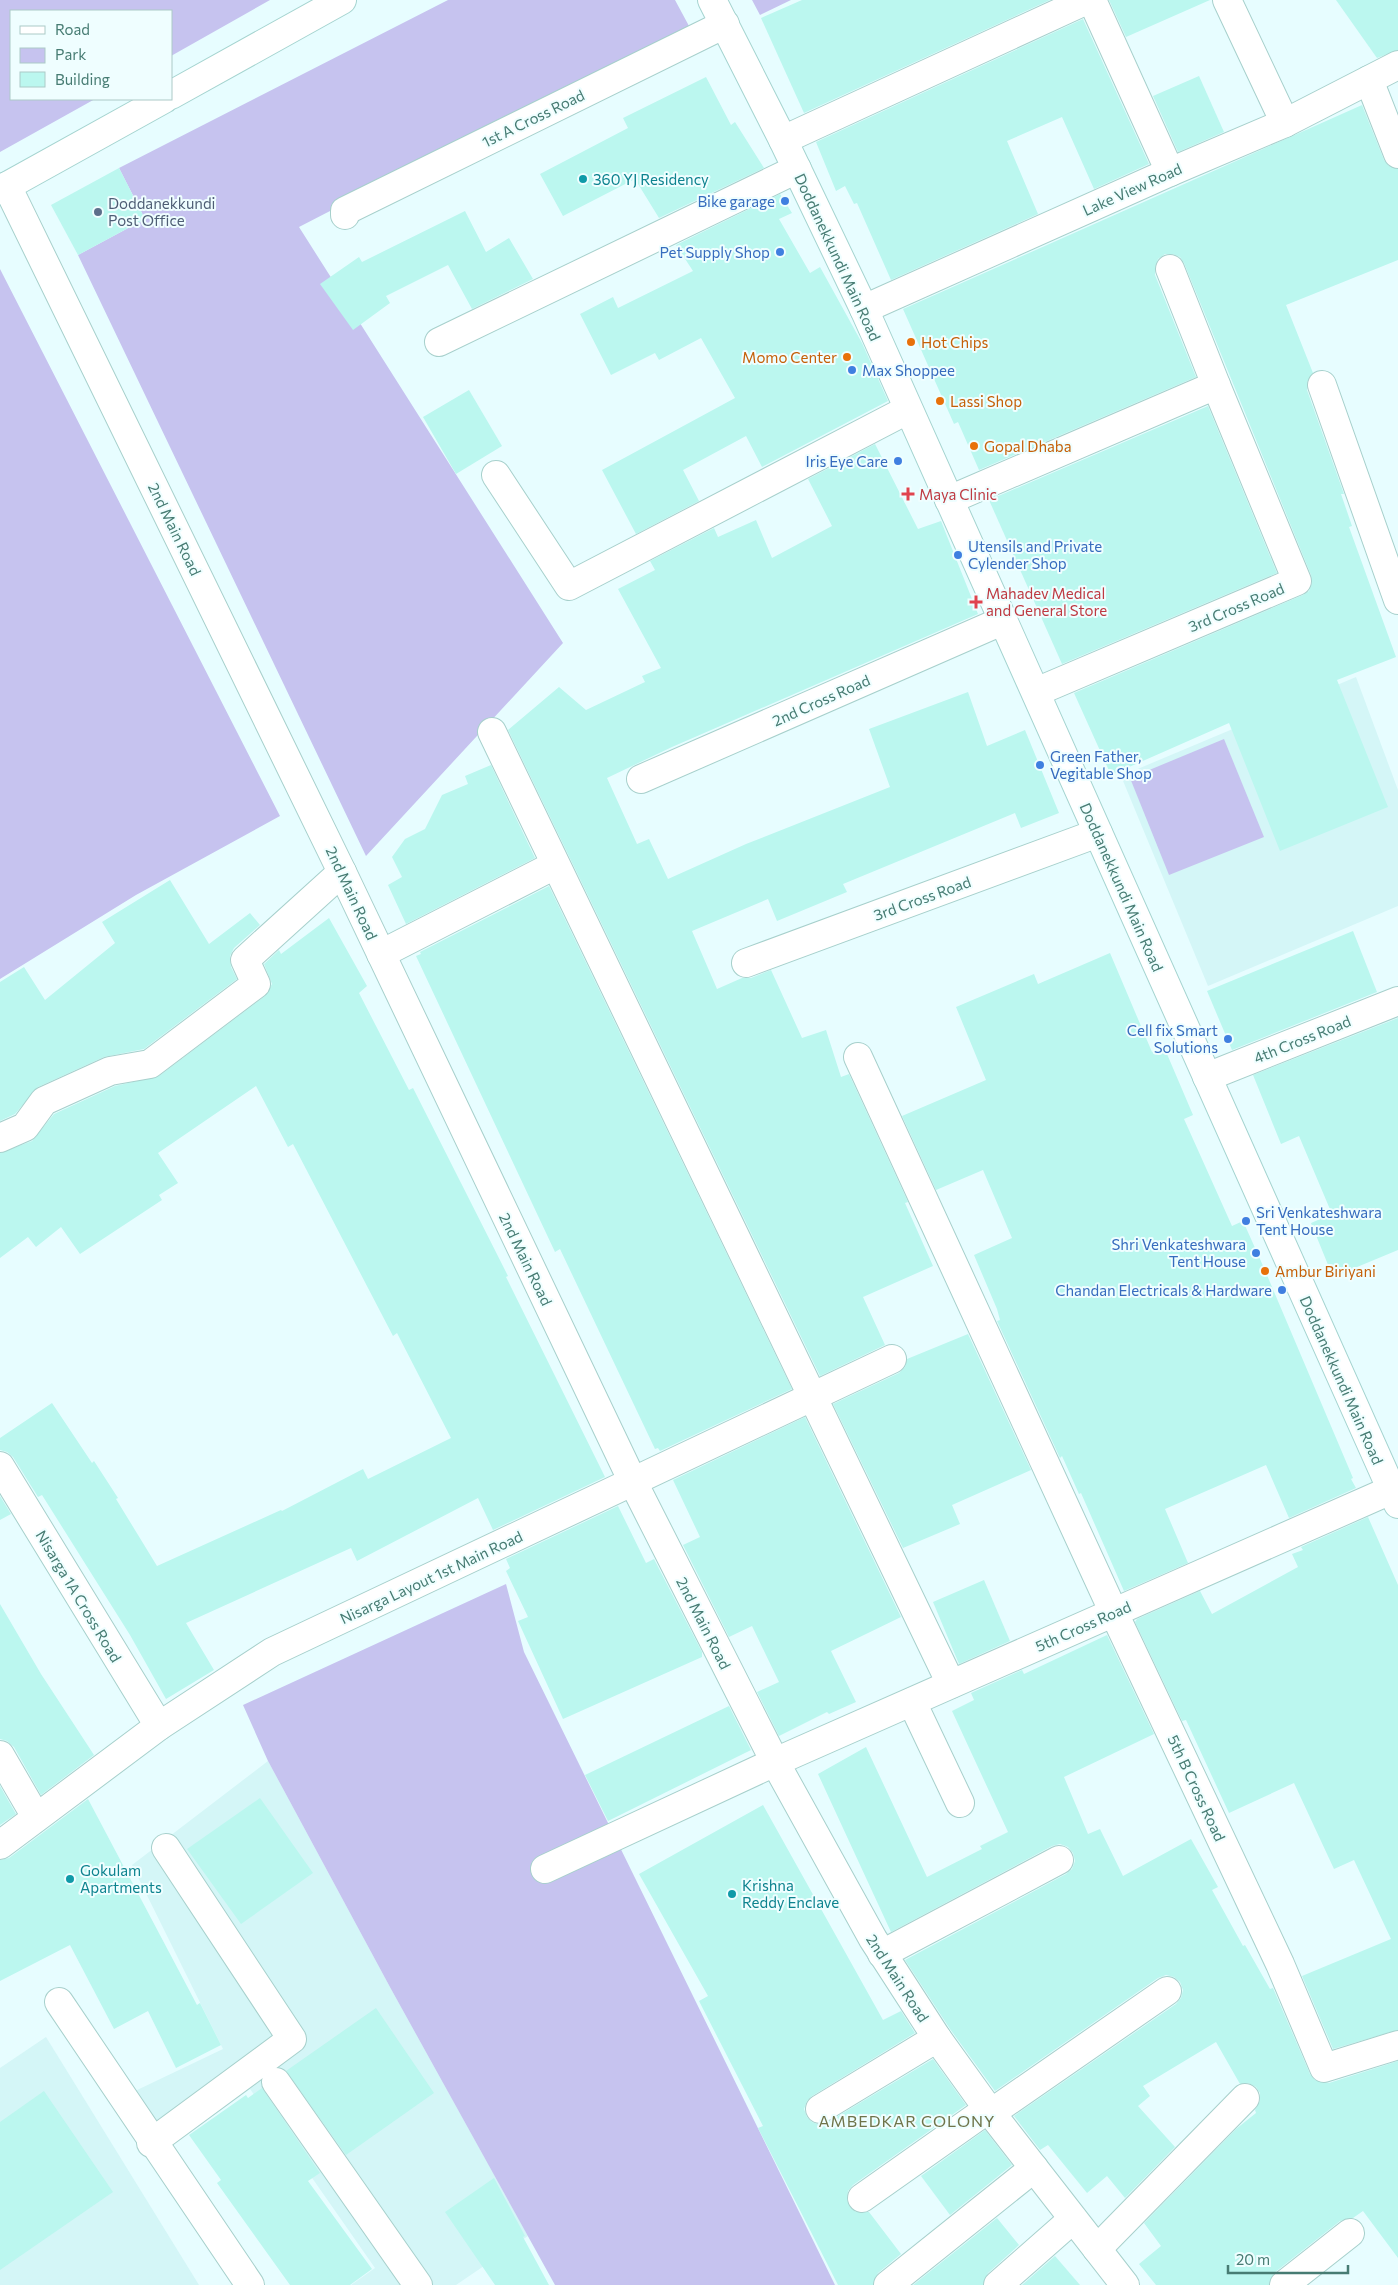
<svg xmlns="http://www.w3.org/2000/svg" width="1398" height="2285" font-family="Commissioner,sans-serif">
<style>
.residential{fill:#d4f6f7}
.green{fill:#c6c3ef}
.building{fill:#bbf7ef}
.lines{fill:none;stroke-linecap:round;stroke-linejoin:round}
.street-casing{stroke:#a7d0cc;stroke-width:30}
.secondary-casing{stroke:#a5d4d0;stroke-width:30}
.street{stroke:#fff;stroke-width:28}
.secondary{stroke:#fff;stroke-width:28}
.culture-dot{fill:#0f9aa8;stroke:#effeff;stroke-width:2}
.shop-dot{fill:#3f7fe0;stroke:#effeff;stroke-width:2}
.service-dot{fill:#5c6f8a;stroke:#effeff;stroke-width:2}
.food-dot{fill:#e8710a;stroke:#effeff;stroke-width:2}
.health-dot{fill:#e0444e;stroke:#effeff;stroke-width:2}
.labels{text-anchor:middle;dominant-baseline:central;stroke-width:4;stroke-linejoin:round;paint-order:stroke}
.street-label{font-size:15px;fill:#477c73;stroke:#effeff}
.culture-label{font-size:15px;fill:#0d838f;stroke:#effeff;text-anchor:start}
.shop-label{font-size:15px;fill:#366cbe;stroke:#effeff;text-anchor:end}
.service-label{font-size:15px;fill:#4e5e75;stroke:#effeff;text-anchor:start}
.food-label{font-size:15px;fill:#c56008;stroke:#effeff;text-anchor:start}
.health-label{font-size:15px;fill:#be3a42;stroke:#effeff;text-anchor:start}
.neighbourhood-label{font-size:16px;letter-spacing:1px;fill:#6f744a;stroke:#effeff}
</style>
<rect width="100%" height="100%" fill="#e7fdff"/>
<g class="residential">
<polygon points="1356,677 1398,790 1398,906 1208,986 1121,776"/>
<polygon points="268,1761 391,1989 528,2236 456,2285 351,2285 375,2268 250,2089 174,2144 135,2091 223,2049 132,1865"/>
<polygon points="46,2037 199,2285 0,2285 0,2068"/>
</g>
<g class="green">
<polygon points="0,0 270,0 171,56 171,11 11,11 11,99 95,99 0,152"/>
<polygon points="448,0 675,0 689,26 299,227 563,643 366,856 78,255 145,219 119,168"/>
<polygon points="752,0 791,0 760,15"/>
<polygon points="0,269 280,816 136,895 0,979"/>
<polygon points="1224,739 1264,837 1169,875 1130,778"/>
<polygon points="506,1584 524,1652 835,2285 555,2285 391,1989 268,1761 243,1705"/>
</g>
<g class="building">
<polygon points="802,0 1050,0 804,113 761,18"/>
<polygon points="1109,0 1210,0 1126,37"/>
<polygon points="1336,0 1398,0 1398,50 1377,58"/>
<polygon points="1083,19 1149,164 1094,189 1062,117 1007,141 1038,214 891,280 857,203 854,204 845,186 836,191 816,142"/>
<polygon points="1199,76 1224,132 1178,152 1153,96"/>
<polygon points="706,77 731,125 735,122 764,168 659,218 635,179 563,216 540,174 628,128 623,118"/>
<polygon points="1362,105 1384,160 1389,166 1398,169 1398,260 1286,305 1313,373 1307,382 1307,390 1344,494 1341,494 1352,526 1349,527 1396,657 1337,680 1388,807 1280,851 1229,723 1111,775 1074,693 1303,595 1309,591 1312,583 1311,575 1184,263 1180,257 1173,254 1165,254 1158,259 1155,267 1155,275 1196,377 979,470 958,422 954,424 903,309"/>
<polygon points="119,168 145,219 78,255 51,205"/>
<polygon points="780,194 792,213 779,219 810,273 820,267 862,343 888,401 762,467 746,436 683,470 699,501 636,534 602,470 735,398 701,338 659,360 655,353 611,375 580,314 613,297 618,308 693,271 676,245"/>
<polygon points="465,211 486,252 509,238 533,279 472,309 448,265 386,296 390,303 353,330 320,284 359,257 362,262"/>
<polygon points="469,390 502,446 456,474 423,417"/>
<polygon points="1208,406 1277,573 1062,664 989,500"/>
<polygon points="875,444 918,529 941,521 978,614 672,747 607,778 637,844 649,839 668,879 746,844 890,787 869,729 968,692 987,746 1025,730 1059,813 1021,828 1015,813 843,884 847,892 777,921 768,899 692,931 717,989 742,978 751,978 771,970 802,1038 826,1030 841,1077 849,1074 908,1202 905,1203 933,1266 863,1297 885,1345 820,1376 508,730 559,687 586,710 645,682 642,676 661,668 618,589 655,570 650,561 714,528 718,537 756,520 772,558 832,526 808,479"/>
<polygon points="491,765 535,858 406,924 388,885 402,877 392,857 405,839 425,829 442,795 468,784 465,776"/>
<polygon points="170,880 209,944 250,913 260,925 234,948 230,956 231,967 237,979 144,1049 104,1057 38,1087 15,1114 0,1121 0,982 24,967 45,1000 115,943 102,922"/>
<polygon points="549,886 792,1389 660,1451 658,1448 655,1449 560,1249 555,1252 416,956 421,954 420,952"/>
<polygon points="329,918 367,986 359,993 409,1090 413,1088 508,1276 506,1277 605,1477 493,1530 478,1498 357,1561 351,1548 186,1623 214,1670 166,1699 130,1635 42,1495 38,1497 13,1457 7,1452 0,1450 0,1438 52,1403 92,1463 94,1461 118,1498 116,1499 157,1566 281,1510 282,1511 363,1469 368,1479 451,1438 397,1333 393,1336 293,1144 288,1147 256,1086 158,1153 178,1183 159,1195 162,1200 80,1254 61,1227 36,1247 28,1237 0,1258 0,1153 32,1141 54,1114 115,1086 159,1076 265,996 272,984 264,964 279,950 281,954"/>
<polygon points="1353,931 1377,992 1232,1050 1207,991"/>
<polygon points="1110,953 1152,1052 1164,1047 1193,1115 1184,1119 1232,1226 1243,1221 1264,1268 1353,1478 1351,1479 1356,1488 1289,1518 1266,1465 1165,1509 1188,1563 1124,1591 1081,1493 1079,1494 1062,1456 1060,1458 997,1321 1000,1320 997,1309 974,1255 1012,1238 983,1170 936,1190 902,1116 986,1080 956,1007 1034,974 1038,984"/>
<polygon points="1398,1018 1398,1250 1333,1277 1311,1223 1332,1214 1299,1136 1281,1144 1253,1075"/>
<polygon points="968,1334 1031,1470 952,1505 960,1524 903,1548 833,1404 899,1373 905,1367 907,1359"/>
<polygon points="805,1417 901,1617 831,1651 856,1702 829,1714 827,1712 779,1736 757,1692 779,1682 752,1626 729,1637 683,1545 700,1537 673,1480"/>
<polygon points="0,1496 11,1514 0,1520"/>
<polygon points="618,1506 646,1563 654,1559 702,1652 702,1657 563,1719 518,1621 528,1617 506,1571 510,1568 506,1559"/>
<polygon points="1368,1517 1398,1585 1398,2030 1333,2049 1302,1976 1391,1939 1354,1860 1334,1869 1294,1783 1229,1813 1186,1720 1182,1721 1135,1622 1137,1619 1200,1591 1212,1614 1298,1567 1292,1554 1303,1550 1301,1547"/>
<polygon points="984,1580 1010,1641 959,1664 933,1602"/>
<polygon points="0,1604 41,1674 94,1755 41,1795 14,1747 7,1741 0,1739"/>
<polygon points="1107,1635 1154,1734 1064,1777 1088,1834 1100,1829 1123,1876 1191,1839 1218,1887 1212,1890 1243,1946 1245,1945 1270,1989 1273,1988 1310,2074 1315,2080 1329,2083 1398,2061 1398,2258 1363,2211 1353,2218 1340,2221 1274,2273 1269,2285 1156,2285 1139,2264 1161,2246 1144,2223 1236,2129 1256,2113 1255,2110 1260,2101 1260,2093 1256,2087 1248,2083 1240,2084 1216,2042 1143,2086 1150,2096 1138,2106 1175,2147 1125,2198 1107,2176 1087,2193 1048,2145 1040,2150 1014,2116 1176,2004 1181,1998 1183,1990 1180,1982 1174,1977 1166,1975 1158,1978 995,2091 950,2029 905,1960 1066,1874 1072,1869 1075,1861 1073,1853 1068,1847 1060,1844 1052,1846 891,1932 818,1774 866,1747 927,1877 982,1849 980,1846 1008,1832 952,1711 974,1700 971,1693 1022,1670 1024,1674"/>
<polygon points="729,1706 751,1750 608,1821 585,1775"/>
<polygon points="0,1786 16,1814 0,1825"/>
<polygon points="260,1798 313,1873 241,1924 187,1849"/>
<polygon points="88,1799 197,2005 200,2003 221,2045 176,2068 148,2011 114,2029 70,1945 0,1981 0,1860 9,1858"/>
<polygon points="763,1805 883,2020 901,2011 915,2033 812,2096 807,2101 804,2109 807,2117 812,2122 820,2125 828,2122 933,2059 966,2105 853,2185 848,2191 847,2200 850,2207 856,2212 869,2212 901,2254 878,2273 873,2285 838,2285 758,2128 763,2126 699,2001 708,1996 639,1874"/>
<polygon points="376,2008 434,2093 346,2155 286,2071"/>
<polygon points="262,2088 320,2173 308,2181 372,2269 350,2285 290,2285 217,2183 221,2180 189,2135 246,2095 248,2098"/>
<polygon points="44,2091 113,2192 0,2270 0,2122"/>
<polygon points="985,2130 1012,2165 950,2215 921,2176"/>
<polygon points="494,2178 525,2236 523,2237 549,2285 495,2285 445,2212"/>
<polygon points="997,2218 1019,2245 988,2273 983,2285 913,2285"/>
<polygon points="1055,2256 1080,2285 1022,2285"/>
</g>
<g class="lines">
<defs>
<g id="street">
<polyline points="1092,0 1170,172"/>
<polyline points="1227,0 1285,123"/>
<polyline points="1369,80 1398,154"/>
<polyline points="783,140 1087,0"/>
<polyline points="7,186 342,872 633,1482 775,1762 873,1939 937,2038 988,2109 1125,2285"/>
<polyline points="345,215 345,211 725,24"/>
<polyline points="1170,269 1216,385"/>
<polyline points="864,309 1170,172 1285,123 1398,65"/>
<polyline points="439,342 797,169"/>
<polyline points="1322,385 1398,600"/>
<polyline points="496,475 569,586 907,410"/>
<polyline points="949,500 1216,385 1297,581 1036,692"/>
<polyline points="492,732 951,1684"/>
<polyline points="641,779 1002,621"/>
<polyline points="381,954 555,865"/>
<polyline points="746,963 1098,833"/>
<polyline points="858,1057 1114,1613 1280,1964 1324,2068 1398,2045"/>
<polyline points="1207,1077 1398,1001"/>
<polyline points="0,1138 25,1127 44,1101 110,1071 150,1064 256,984 245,960 342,872"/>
<polyline points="0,1466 159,1726"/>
<polyline points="912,1702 960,1803"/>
<polyline points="0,1755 36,1817"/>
<polyline points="0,1845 159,1726 272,1652 892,1359"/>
<polyline points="545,1869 775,1762 1391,1490"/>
<polyline points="882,1954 1059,1860"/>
<polyline points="59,2002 250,2285"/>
<polyline points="276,2082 418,2285"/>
<polyline points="820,2109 937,2038"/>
<polyline points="991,2113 1167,1991"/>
<polyline points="151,2143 292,2039 166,1848"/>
<polyline points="862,2198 988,2109"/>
<polyline points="1097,2249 1245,2098"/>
<polyline points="888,2285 1034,2168"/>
<polyline points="998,2285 1073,2219"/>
<polyline points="1284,2285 1350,2233"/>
</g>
<g id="secondary">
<polyline points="712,0 783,140 864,309 1398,1504"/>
<polyline points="171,95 342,0"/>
<polyline points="0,190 164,99"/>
</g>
</defs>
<use href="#street" class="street-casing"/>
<use href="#secondary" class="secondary-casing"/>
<use href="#street" class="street"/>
<use href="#secondary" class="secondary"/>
</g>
<g class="culture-dot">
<circle cx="583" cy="179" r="5"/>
<circle cx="70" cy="1879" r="5"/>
<circle cx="732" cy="1894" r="5"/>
</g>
<g class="shop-dot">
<circle cx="785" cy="201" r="5"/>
<circle cx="780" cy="252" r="5"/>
<circle cx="852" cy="370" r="5"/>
<circle cx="898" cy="461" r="5"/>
<circle cx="958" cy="555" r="5"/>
<circle cx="1040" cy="765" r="5"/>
<circle cx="1228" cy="1039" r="5"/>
<circle cx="1246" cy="1221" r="5"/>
<circle cx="1256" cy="1253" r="5"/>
<circle cx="1282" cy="1290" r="5"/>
</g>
<circle class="service-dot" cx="98" cy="212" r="5"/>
<g class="food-dot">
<circle cx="911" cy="342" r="5"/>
<circle cx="847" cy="357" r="5"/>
<circle cx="940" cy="401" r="5"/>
<circle cx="974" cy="446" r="5"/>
<circle cx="1265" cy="1271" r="5"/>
</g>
<g class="health-dot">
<path d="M905.5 486.5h5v5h5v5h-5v5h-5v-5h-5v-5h5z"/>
<path d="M973.5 594.5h5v5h5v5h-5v5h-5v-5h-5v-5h5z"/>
</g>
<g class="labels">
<g class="street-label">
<text transform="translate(533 118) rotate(-26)">1st A Cross Road</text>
<text transform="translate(1132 189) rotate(-24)">Lake View Road</text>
<text transform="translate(838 257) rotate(65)">Doddanekkundi Main Road</text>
<text transform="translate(175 529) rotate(64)">2nd Main Road</text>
<text transform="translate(1236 607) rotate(-23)">3rd Cross Road</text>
<text transform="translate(821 700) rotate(-24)">2nd Cross Road</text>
<text transform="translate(1122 887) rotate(66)">Doddanekkundi Main Road</text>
<text transform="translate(352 893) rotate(65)">2nd Main Road</text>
<text transform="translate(922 898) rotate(-20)">3rd Cross Road</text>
<text transform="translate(1302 1039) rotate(-22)">4th Cross Road</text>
<text transform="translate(526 1259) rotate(64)">2nd Main Road</text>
<text transform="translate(1342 1380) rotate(66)">Doddanekkundi Main Road</text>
<text transform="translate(431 1577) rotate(-25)">Nisarga Layout 1st Main Road</text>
<text transform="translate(79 1596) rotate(59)">Nisarga 1A Cross Road</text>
<text transform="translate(704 1623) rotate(63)">2nd Main Road</text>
<text transform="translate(1083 1626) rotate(-24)">5th Cross Road</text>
<text transform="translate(1197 1788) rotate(65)">5th B Cross Road</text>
<text transform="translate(898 1978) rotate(57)">2nd Main Road</text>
</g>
<g class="culture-label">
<text x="593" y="179">360 YJ Residency</text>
<text x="80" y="1870">Gokulam<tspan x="80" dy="17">Apartments</tspan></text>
<text x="742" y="1885">Krishna<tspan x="742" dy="17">Reddy Enclave</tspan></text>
</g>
<g class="shop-label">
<text x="775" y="201">Bike garage</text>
<text x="770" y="252">Pet Supply Shop</text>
<text x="862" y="370" text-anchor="start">Max Shoppee</text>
<text x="888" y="461">Iris Eye Care</text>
<text x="968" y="546" text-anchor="start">Utensils and Private<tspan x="968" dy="17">Cylender Shop</tspan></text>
<text x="1050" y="756" text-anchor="start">Green Father,<tspan x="1050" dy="17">Vegitable Shop</tspan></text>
<text x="1218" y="1030">Cell fix Smart<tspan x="1218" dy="17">Solutions</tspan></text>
<text x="1256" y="1212" text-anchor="start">Sri Venkateshwara<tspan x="1256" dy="17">Tent House</tspan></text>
<text x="1246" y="1244">Shri Venkateshwara<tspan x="1246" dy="17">Tent House</tspan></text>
<text x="1272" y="1290">Chandan Electricals &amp; Hardware</text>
</g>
<g class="service-label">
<text x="108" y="203">Doddanekkundi<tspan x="108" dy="17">Post Office</tspan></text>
</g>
<g class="food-label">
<text x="921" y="342">Hot Chips</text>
<text x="837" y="357" text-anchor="end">Momo Center</text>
<text x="950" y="401">Lassi Shop</text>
<text x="984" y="446">Gopal Dhaba</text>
<text x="1275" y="1271">Ambur Biriyani</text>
</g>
<g class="health-label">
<text x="919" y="494">Maya Clinic</text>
<text x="986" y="593">Mahadev Medical<tspan x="986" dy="17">and General Store</tspan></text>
</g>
<g class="neighbourhood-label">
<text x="907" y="2120">AMBEDKAR COLONY</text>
</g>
</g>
<rect x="10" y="10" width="162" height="90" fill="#effeff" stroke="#accac7"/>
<rect x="20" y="26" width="25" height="8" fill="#ffffff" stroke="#accac7"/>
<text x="55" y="35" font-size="15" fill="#477c73">Road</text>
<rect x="20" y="48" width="25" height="15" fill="#c6c3ef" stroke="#accac7"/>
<text x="55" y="60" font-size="15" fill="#477c73">Park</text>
<rect x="20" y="72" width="25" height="15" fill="#bbf7ef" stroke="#accac7"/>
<text x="55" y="85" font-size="15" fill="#477c73">Building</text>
<path d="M1228 2265v8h120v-8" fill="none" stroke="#477c73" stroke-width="2.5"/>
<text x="1236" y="2265" font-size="15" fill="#477c73" stroke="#effeff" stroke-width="4" paint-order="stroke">20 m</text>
</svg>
